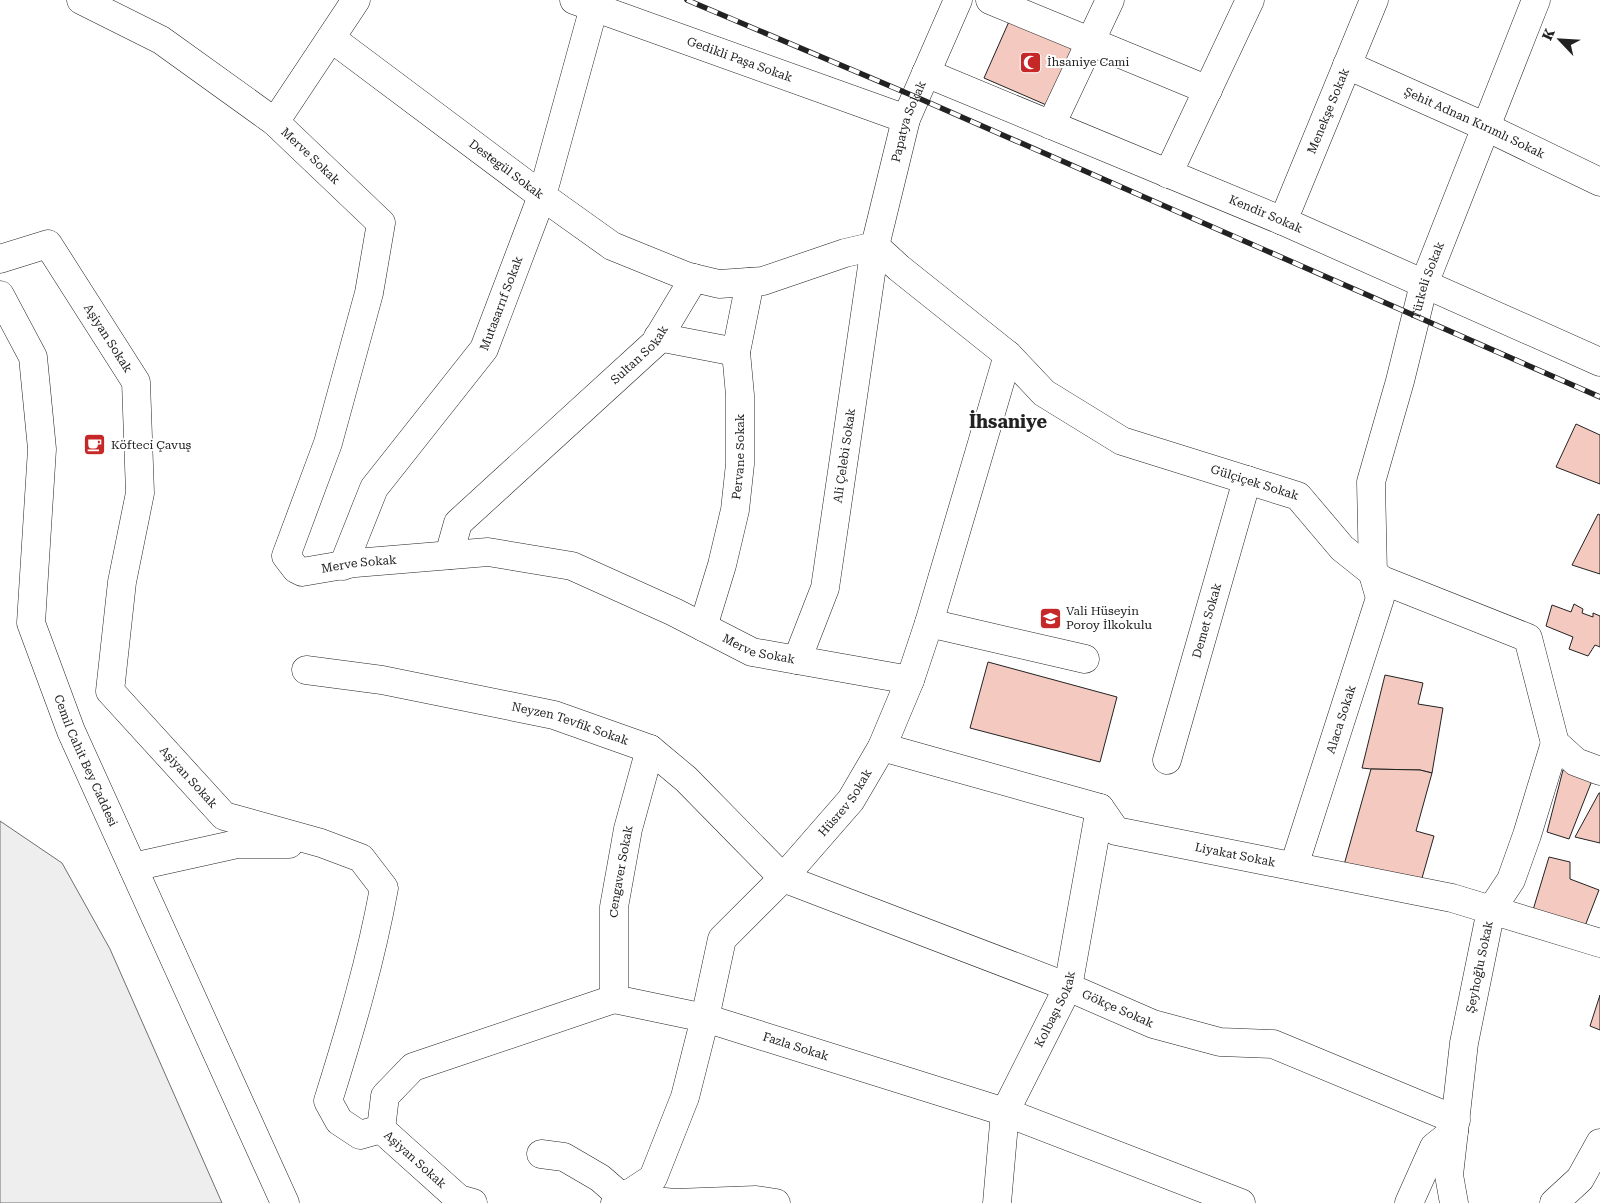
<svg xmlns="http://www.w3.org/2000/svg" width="1600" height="1203" font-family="'Roboto Serif',serif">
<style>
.green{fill:#eee;stroke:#6f6f6f}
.building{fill:#f3c9c0;stroke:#222}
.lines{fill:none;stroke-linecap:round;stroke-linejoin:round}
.minor-casing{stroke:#222;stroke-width:29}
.minor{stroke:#fff;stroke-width:28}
.rail-casing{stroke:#222;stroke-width:5.5}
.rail{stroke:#fff;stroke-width:4;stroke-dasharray:11;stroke-linecap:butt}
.labels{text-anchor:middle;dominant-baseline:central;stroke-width:4;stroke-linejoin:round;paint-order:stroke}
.street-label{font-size:12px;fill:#222;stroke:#fff}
.poi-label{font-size:12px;fill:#222;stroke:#fff;text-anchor:start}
.district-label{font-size:18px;font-weight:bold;fill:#222;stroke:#fff}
</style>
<rect width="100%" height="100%" fill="#fff"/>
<polygon class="green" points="0,821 62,863 110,949 222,1203 0,1203"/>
<g class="building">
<polygon points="1011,17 1077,46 1051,107 984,78"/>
<polygon points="1576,424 1600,435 1600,484 1556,467"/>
<polygon points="1598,514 1600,515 1600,574 1572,565"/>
<polygon points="1574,604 1583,609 1582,613 1593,617 1593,613 1600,616 1600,647 1595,645 1588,656 1569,649 1573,637 1546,626 1552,605 1571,612"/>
<polygon points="988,662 1117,697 1100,762 970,728"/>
<polygon points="1385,675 1423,683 1418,704 1443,708 1432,773 1420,770 1371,769 1362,768"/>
<polygon points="1371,769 1420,770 1432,773 1416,831 1434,836 1420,885 1344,865"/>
<polygon points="1563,770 1579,772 1593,778 1569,839 1547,832"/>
<polygon points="1599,793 1600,793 1600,843 1575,837"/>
<polygon points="1549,857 1570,862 1570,879 1599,890 1585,926 1533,910"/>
<polygon points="1600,995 1600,1030 1590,1026"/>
</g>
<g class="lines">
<defs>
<g id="minor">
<path id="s1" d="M 81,0 L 161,40 L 275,122 L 381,223 L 369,293 L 328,443 L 286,556 L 296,569 L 302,572 L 355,563 L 488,552 L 572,566 L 674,612 L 752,652 L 910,680"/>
<path id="s2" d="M 574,0 L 906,119"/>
<polyline points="990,0 1208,90"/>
<path id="s3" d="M 331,38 L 542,196 L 612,246 L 686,276 L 694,278"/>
<path id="s4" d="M 1347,65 L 1486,127 L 1600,182"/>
<path id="s5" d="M 926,73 L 1283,221 L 1600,362"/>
<polyline points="275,122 356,0"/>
<polyline points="1051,125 1110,0"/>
<polyline points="1168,174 1250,0"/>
<path id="s6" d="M 1283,221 L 1374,0"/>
<path id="s7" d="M 875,246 L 899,268 L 1008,355 L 1044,393 L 1122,441 L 1298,496 L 1342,548 L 1382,580 L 1528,638 L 1555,743 L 1576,762 L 1600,771"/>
<path id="s8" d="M 0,259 L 48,244 L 136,382 L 140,493 L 122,582 L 110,691 L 224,816 L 321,843 L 361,858 L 384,888 C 371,960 350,1031 328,1101 L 339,1121 L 360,1135 L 381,1129 L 459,1199 L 473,1203"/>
<path id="s9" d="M 0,295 L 33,357 L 42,449 L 31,623 L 71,731 L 285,1203"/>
<polyline points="658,337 736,352"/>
<path id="s10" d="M 449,555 L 458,523 L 655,343 L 694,278 L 719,284 L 763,281 L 845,253 L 875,246"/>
<path id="s11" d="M 343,566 L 374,488 L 484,349 L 542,196 L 594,7"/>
<polyline points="929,623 1085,659"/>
<path id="s12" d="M 703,627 L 722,565 L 735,510 L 740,464 L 740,395 L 736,352 L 750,282"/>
<path id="s13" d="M 797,660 L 825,588 L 875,246 L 906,119 L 958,0"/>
<path id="s14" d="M 306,670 L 382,680 L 554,715 L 650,749 L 686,779 L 783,878 L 1068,987 L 1153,1024 L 1220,1042 L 1273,1044 L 1456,1120"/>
<path id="s15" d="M 882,747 L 1100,808 L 1116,831 L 1452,898 L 1600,943"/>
<path id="s16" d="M 1167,760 L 1247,480"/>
<path id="s17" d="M 1294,866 L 1380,598 L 1373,574 L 1371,482 L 1400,381 L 1424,284 L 1536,0"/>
<polyline points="133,867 237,844 289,844"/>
<path id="s18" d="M 614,999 L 614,907 L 628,829 L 650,749"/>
<path id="s19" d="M 381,1129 L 385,1096 L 413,1067 L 614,999 L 705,1018 L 1005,1112 L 1241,1203"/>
<polyline points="541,1154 564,1157 600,1178 623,1198 675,1203 756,1200 776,1203"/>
<path id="s20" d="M 615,1203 L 653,1178 L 685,1097 L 705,1018 L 722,939 L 783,878 L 851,800 L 882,747 L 910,680 L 929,623 L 1008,355"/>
<path id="s21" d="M 997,1203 L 1005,1112 L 1068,987 L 1100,808"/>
<polyline points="1409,1203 1434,1147 1454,1131"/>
<path id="s22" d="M 1454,1203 L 1449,1175 L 1464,1043 L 1491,910 L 1511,880 L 1527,835 L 1555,743"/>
<polyline points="1554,1203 1580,1179 1600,1143"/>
</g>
</defs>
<use href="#minor" class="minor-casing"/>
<use href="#minor" class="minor"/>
<defs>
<polyline id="rail" points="687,0 916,97 1600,397"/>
</defs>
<use href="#rail" class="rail-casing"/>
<use href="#rail" class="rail"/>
</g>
<defs>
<symbol id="mosque-square" viewBox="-11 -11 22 22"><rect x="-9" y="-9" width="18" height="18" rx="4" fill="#c62828" stroke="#fff"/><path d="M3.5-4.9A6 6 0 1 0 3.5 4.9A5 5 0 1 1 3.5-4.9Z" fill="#fff"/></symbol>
<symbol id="cafe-square" viewBox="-11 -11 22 22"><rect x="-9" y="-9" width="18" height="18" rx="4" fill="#c62828" stroke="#fff"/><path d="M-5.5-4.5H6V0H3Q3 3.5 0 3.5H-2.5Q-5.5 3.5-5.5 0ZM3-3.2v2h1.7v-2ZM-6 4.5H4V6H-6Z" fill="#fff"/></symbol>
<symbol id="school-square" viewBox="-11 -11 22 22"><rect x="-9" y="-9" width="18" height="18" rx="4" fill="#c62828" stroke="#fff"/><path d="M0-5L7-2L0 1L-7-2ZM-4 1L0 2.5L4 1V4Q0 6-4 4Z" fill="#fff"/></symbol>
</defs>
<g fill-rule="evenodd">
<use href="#mosque-square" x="1018" y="50" width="25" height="25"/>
<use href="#cafe-square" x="82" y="432" width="25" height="25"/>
<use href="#school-square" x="1038" y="606" width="25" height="25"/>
</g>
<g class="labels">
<g class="street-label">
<text stroke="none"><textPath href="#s2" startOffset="176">Gedikli Paşa Sokak</textPath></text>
<text stroke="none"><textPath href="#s6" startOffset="119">Menekşe Sokak</textPath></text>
<text stroke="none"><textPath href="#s13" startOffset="552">Papatya Sokak</textPath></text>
<text stroke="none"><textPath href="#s4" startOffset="140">Şehit Adnan Kırımlı Sokak</textPath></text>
<text stroke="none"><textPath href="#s1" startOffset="279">Merve Sokak</textPath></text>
<text stroke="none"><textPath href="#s3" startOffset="219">Destegül Sokak</textPath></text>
<text stroke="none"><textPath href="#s5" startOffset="368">Kendir Sokak</textPath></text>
<text stroke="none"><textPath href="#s17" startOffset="608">Türkeli Sokak</textPath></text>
<text stroke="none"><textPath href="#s11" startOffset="310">Mutasarrıf Sokak</textPath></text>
<text stroke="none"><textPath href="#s8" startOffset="162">Aşiyan Sokak</textPath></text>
<text stroke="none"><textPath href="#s10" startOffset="281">Sultan Sokak</textPath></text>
<text stroke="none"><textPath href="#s13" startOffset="211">Ali Çelebi Sokak</textPath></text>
<text stroke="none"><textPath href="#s12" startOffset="175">Pervane Sokak</textPath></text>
<text stroke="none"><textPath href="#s7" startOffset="455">Gülçiçek Sokak</textPath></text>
<text stroke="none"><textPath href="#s1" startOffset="804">Merve Sokak</textPath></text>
<text stroke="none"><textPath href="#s16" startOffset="145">Demet Sokak</textPath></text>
<text stroke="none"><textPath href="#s1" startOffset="1224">Merve Sokak</textPath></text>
<text stroke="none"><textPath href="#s17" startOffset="154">Alaca Sokak</textPath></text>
<text stroke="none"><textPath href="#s14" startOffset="270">Neyzen Tevfik Sokak</textPath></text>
<text stroke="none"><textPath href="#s9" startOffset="485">Cemil Cahit Bey Caddesi</textPath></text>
<text stroke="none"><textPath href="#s8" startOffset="642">Aşiyan Sokak</textPath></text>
<text stroke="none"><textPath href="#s20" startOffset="479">Hüsrev Sokak</textPath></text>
<text stroke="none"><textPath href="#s15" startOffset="376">Liyakat Sokak</textPath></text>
<text stroke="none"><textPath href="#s18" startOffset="128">Cengaver Sokak</textPath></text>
<text stroke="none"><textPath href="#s22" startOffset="239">Şeyhoğlu Sokak</textPath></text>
<text stroke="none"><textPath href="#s21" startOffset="206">Kolbaşı Sokak</textPath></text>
<text stroke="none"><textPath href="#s14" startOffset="899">Gökçe Sokak</textPath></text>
<text stroke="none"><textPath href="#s19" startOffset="474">Fazla Sokak</textPath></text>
<text stroke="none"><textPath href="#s8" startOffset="1212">Aşiyan Sokak</textPath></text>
</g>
<g class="poi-label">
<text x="1047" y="62">İhsaniye Cami</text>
<text x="111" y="445">Köfteci Çavuş</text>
<text x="1066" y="611">Vali Hüseyin<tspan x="1066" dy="14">Poroy İlkokulu</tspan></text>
</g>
<g class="district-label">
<text x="1008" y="421">İhsaniye</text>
</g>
</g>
<g transform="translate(1560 40) rotate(295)" stroke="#ffffff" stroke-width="4" paint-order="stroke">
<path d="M0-4L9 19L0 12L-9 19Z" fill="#222222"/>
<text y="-8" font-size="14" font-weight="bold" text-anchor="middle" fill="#222222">K</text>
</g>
</svg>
